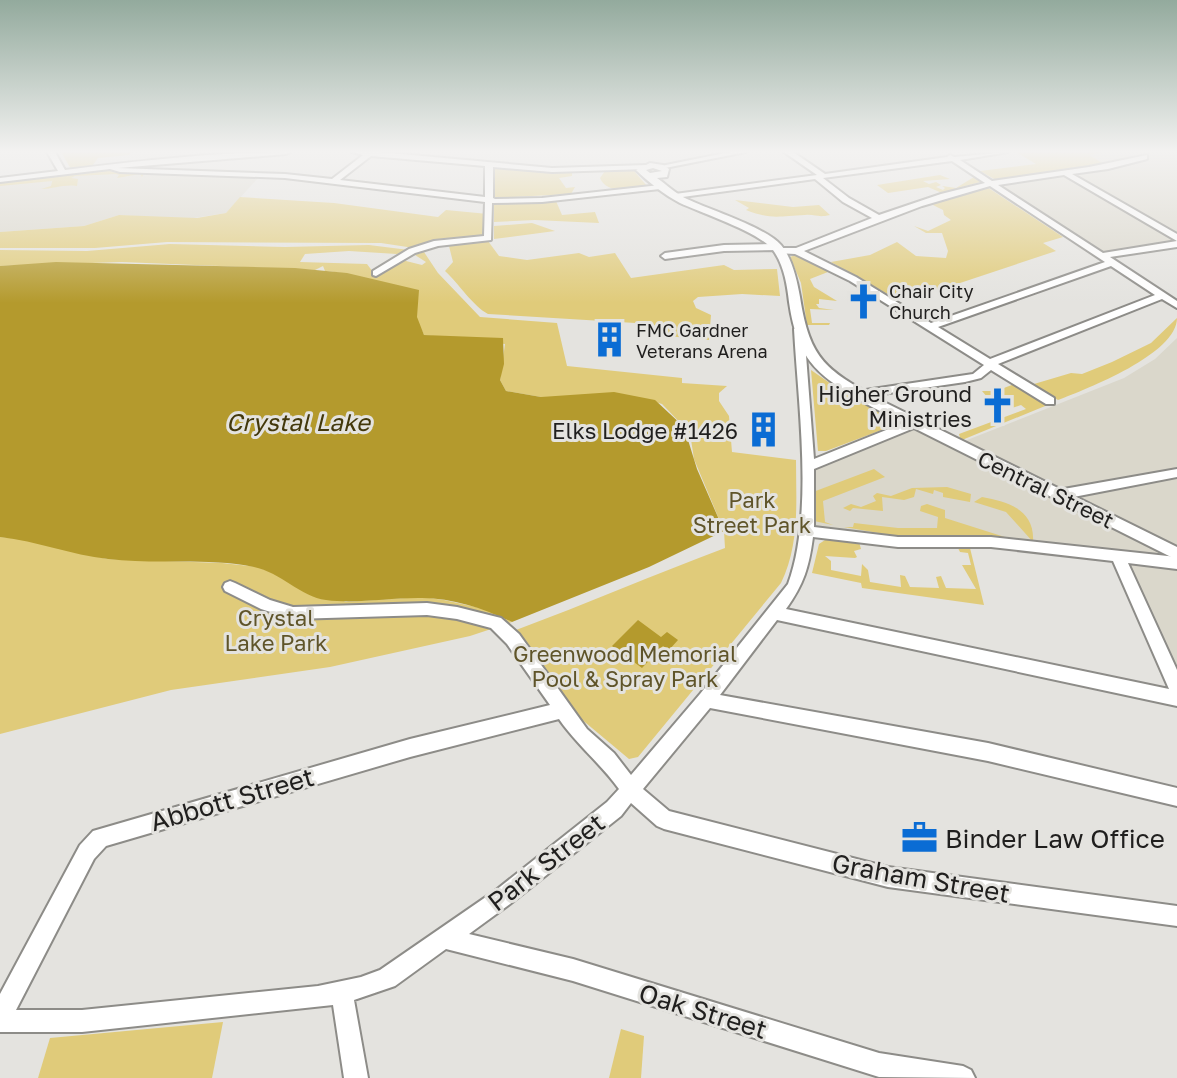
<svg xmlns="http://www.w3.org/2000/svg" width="1177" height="1078" font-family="'Golos Text',sans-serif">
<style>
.built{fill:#dad7cb}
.green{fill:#e0cb7a}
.water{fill:#b49a2d}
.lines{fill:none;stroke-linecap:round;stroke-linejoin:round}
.minor-casing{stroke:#8d8c88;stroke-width:4}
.major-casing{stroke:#8d8c88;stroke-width:4}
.minor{fill:#fff;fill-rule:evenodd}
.major{fill:#fff;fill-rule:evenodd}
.labels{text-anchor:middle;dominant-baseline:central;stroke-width:6;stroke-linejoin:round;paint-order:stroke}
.far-poi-label{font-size:18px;fill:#201f1e;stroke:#e4e3df;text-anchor:start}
.poi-label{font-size:22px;fill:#201f1e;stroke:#e4e3df;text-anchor:end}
.street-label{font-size:22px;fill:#201f1e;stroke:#e4e3df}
.park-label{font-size:22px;fill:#5f5429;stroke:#e4e3df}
.water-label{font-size:24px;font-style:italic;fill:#43380b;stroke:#e4e3df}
.near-street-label{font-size:26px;fill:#201f1e;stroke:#e4e3df}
.near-poi-label{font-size:26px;fill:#201f1e;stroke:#e4e3df;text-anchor:start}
</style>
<rect width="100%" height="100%" fill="#e4e3df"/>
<g class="built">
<polygon points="1022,152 1177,152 1177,244 1099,254 994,184 1061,173"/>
<polygon points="88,172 142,173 259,177 226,213 187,219 119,215 84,226 0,232 0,182"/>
<polygon points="1177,338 1177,688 1118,557 991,542 918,542 806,531 806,467 915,423 962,442 1124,378 1155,359"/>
</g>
<g class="green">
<polygon points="61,152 131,152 129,155 98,158 92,166 71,169"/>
<polygon points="1016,152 1107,152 1089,155 1104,164 996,180 980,171 1036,164"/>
<polygon points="492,168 572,173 572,176 559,178 566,188 575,187 571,194 492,198"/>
<path d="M 107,169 L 113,172 L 144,174 L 142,177 L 140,174 L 117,178 L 119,175 L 116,174 L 75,176 L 71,178 L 78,179 L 77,186 C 63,184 54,189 41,189 L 51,186 L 53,178 L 52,181 L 0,186 L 0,182 Z"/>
<path d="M 634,170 L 653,181 L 648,182 L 634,171 L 647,186 C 631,189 607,195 600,178 L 605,171 Z"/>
<polygon points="940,175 950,179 923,181 929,184 936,182 941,185 936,187 943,190 945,188 942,186 956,188 974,177 980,182 942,193 928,187 888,193 877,185"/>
<polygon points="987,187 1063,237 1043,243 1056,251 960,283 898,300 831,262 870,255 897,242 916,256 946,258 948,251 942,233 926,233 914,226 928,231 951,220 944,215 943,210 929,203"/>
<polygon points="240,197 334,203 438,217 446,210 488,214 487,236 442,239 414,248 381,243 167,242 95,248 0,248 0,232 84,226 119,215 197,218 226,213"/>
<path d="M 735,200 L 793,207 L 819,205 L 830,215 C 817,218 816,214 805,215 C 779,216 772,220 746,210 L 749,208 Z"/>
<polygon points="556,201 562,215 595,212 599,223 535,220 494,222 494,203"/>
<polygon points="532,223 555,231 494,239 494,226"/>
<path d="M 457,241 L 488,241 L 499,256 L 527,260 L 579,253 L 589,257 L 615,253 L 631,278 L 724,265 L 734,270 L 777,269 L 780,296 L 742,294 L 698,297 L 693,301 L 696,308 L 711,315 L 709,340 L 657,335 L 652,324 L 488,314 C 473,306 459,284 445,271 L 453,262 L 449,246 Z"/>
<path d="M 170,244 L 285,247 L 369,245 L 409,250 L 397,254 L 349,251 L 305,254 L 300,262 L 367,264 L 376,276 L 402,260 L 422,265 L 426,262 L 415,255 L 424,252 L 438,273 L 480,317 L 557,323 L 567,366 L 682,378 L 682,383 L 727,386 L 719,393 L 719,401 L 729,416 L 732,452 L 796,460 C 796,502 800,544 781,583 L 638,757 L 629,759 L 580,718 L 516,630 C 586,604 655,574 725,548 L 724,531 L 694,459 L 690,433 L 662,404 L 642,398 L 541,397 L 506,391 L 500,380 L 505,344 L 424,335 C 408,295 366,274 325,271 L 323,266 L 315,270 L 122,262 L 0,266 L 0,250 L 87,251 Z"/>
<polygon points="798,254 835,274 828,272 810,279 814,287 837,301 819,299 819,304 816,304 819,308 834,310 810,309 812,323 830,323 829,325 807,325 801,283 790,257"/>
<path d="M 1177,318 C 1177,354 1087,389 1058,400 L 1034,384 L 1071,373 L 1082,374 L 1112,362 L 1151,343 Z"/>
<polygon points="811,370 844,393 892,418 895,425 826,451 818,451"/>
<polygon points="1017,383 1050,404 962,440 960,438 959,434 1026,409 1021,405 1012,408 1002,401 993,404 982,391 996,391"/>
<polygon points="874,469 885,477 823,501 825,522 833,525 814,521 813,492"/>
<polygon points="947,487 971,494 970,502 943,497 943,493 934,490 933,494 916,489 914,497 904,500 882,497 883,511 853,508 850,511 843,508 851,504 861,507 876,501 873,496 877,493 891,496 912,488"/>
<path d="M 982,497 C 1009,502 1035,510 1033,542 L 1006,512 L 974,502 Z"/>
<polygon points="927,504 945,510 945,518 1008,538 896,536 844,527 853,527 854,523 898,528 937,528 938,517 920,511 921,506"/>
<polygon points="0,537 22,539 107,559 222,563 258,567 346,602 422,597 444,600 485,609 512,622 470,636 330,667 171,690 0,734"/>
<polygon points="828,538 859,542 861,549 854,551 857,557 855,558 825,556 831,561 831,570 861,576 862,564 868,570 870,582 901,587 900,575 905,576 910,587 939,588 936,577 941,576 946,588 976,589 962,565 971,565 968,553 960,552 958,548 970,548 984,605 862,588 861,583 812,573 819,544"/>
<polygon points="223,1022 212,1078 38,1078 50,1038"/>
<polygon points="621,1029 644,1036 641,1078 609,1078"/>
</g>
<g class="water">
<path d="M 56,262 L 295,268 L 347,273 L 419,290 L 417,317 L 424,335 L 503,338 L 504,364 L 500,380 L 506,391 L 541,397 L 614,392 L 655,400 L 684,427 L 697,469 L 724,531 L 649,567 L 512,622 C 483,608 450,597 418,598 C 387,598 356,604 326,600 C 301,597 280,572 254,567 C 207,557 156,565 108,559 C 71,555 37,541 0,537 L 0,266 Z"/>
<polygon points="638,620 661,637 667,632 678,640 669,650 663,646 642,668 612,646"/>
</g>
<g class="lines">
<defs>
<g id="minor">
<path d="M 47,152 L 55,152 L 65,170 C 139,161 215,152 290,152 L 286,154 L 118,168 L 285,174 L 332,179 L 363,155 L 352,152 L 379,152 L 552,168 L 646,165 L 650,167 L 646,169 L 552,172 L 493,167 L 493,198 L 495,199 L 542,198 L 660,185 L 664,187 L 660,189 L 542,202 L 492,203 L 491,240 L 438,246 L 415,253 L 376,276 L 373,275 L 373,271 L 409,249 L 434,241 L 484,236 L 485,202 L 285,178 L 120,172 L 110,169 L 0,182 L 0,178 L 58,171 ZM 371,156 L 485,166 L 485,197 L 340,180 Z"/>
<polygon points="730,152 746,152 660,169 656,167"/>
<path d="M 784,152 L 793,152 L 825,174 L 947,157 L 950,155 L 954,157 L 1008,152 L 960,160 L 992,181 L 1089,167 L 1147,155 L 1147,159 L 1108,169 L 1072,174 L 1177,234 L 1177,241 L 1064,175 L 998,185 L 1103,253 L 1177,241 L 1177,247 L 1110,257 L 1177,301 L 1177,308 L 1162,299 L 998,364 L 1054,398 L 1054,404 L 1046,404 L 991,370 L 981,378 L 965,382 L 855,398 L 855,392 L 859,391 L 973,374 L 984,365 L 850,281 L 795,254 L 777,253 L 777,250 L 724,251 L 665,259 L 661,256 L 665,253 L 724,245 L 777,244 L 780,245 L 780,248 L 796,248 L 872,218 L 843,202 L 815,179 L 675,198 L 671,196 L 675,194 L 817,175 ZM 952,161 L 985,183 L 941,194 L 879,215 L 849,198 L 823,178 ZM 990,186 L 1105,262 L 931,323 L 856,277 L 804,251 L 922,206 ZM 1111,266 L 1155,295 L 990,359 L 938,327 Z"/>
<path d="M 799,326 L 804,329 L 814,459 L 911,420 L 915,419 L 921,423 L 919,426 L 814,469 L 814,527 L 898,537 L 991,537 L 1177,557 L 1177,569 L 1128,563 L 1177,670 L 1177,706 L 777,620 L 720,695 L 988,743 L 1177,788 L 1177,806 L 988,761 L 710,708 L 643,789 L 669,811 L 888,867 L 1177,906 L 1177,926 L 888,887 L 664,829 L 657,826 L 631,803 L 621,816 L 510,904 L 469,934 L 573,959 L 879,1053 L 963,1066 L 971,1070 L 975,1078 L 879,1077 L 573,981 L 446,949 L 395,986 L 354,1000 L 368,1078 L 344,1078 L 333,1005 L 82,1032 L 0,1032 L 0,994 L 80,845 L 93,831 L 410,739 L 550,705 L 507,644 L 491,628 L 457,619 L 427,615 L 293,619 L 261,609 L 225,591 L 223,587 L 225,583 L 230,581 L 235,583 L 270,600 L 293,607 L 427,603 L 457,607 L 501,618 L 519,634 L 587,729 L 614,753 L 631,775 L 700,694 L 788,584 C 814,513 798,405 794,329 ZM 813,537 L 898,547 L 991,547 L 1113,561 L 1169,689 L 786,609 C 804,584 809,567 813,537 ZM 559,719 C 577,745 601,764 619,789 L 607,802 L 496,890 L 380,970 L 361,977 L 318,986 L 82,1010 L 16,1010 L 94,859 L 106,846 L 410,757 Z"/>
<polygon points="1177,469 1177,477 1058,500 1051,495 1058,490"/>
</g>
<path id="major" d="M 650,163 L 663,165 L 669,169 L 667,177 L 657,178 C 667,185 676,194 687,199 C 710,210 765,227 781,245 C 792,258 797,280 800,297 C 810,362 827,370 882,401 L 1177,547 L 1177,560 L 872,407 C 821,377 798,365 789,302 C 787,285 784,265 773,250 C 761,233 702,213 680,203 C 665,195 648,182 636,170 ZM 653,168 L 662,171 L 650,173 L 646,170 Z"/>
</defs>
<use href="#minor" class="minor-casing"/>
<use href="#major" class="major-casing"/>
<use href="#minor" class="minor"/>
<use href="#major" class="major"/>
</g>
<linearGradient id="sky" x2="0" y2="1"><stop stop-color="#93aa9d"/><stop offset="0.5" stop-color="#f3f2f1"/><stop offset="1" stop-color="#f3f2f1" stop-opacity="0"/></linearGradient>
<rect width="1177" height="303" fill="url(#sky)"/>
<defs>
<symbol id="church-bare" viewBox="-9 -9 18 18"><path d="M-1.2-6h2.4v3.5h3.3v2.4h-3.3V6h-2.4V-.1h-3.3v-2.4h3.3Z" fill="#0a6cd4" stroke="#e4e3df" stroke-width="2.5" paint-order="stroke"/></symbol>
<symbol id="building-bare" viewBox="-9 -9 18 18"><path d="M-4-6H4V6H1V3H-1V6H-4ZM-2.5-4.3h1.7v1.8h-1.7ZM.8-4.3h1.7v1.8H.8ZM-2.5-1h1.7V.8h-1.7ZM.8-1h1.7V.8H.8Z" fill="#0a6cd4" stroke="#e4e3df" stroke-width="2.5" paint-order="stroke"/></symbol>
<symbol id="office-bare" viewBox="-9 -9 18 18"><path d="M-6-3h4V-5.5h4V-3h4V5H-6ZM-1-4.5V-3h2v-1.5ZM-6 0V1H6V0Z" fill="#0a6cd4" stroke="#e4e3df" stroke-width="2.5" paint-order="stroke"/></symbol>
</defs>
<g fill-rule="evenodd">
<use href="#church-bare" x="838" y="276" width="51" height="51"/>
<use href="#building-bare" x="584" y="314" width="51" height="51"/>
<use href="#church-bare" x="972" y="380" width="51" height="51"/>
<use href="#building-bare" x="738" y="404" width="51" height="51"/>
<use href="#office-bare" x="894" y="812" width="51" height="51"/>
</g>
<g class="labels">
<g class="far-poi-label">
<text x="889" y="291">Chair City<tspan x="889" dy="21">Church</tspan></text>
<text x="636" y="330">FMC Gardner<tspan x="636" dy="21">Veterans Arena</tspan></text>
</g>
<g class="poi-label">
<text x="972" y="393">Higher Ground<tspan x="972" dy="25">Ministries</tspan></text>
<text x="738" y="430">Elks Lodge #1426</text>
</g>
<g class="street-label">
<text transform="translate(1046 489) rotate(26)">Central Street</text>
</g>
<g class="park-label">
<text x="752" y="499">Park<tspan x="752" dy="25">Street Park</tspan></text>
<text x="276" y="617">Crystal<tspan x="276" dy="25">Lake Park</tspan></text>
<text x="625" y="653">Greenwood Memorial<tspan x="625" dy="25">Pool &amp; Spray Park</tspan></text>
</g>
<g class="water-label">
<text x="298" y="421">Crystal Lake</text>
</g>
<g class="near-street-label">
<text transform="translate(232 799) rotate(-16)">Abbott Street</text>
<text transform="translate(546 862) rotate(-38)">Park Street</text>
<text transform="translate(921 878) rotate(10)">Graham Street</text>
<text transform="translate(703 1011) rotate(17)">Oak Street</text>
</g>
<g class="near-poi-label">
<text x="945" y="838">Binder Law Office</text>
</g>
</g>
</svg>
